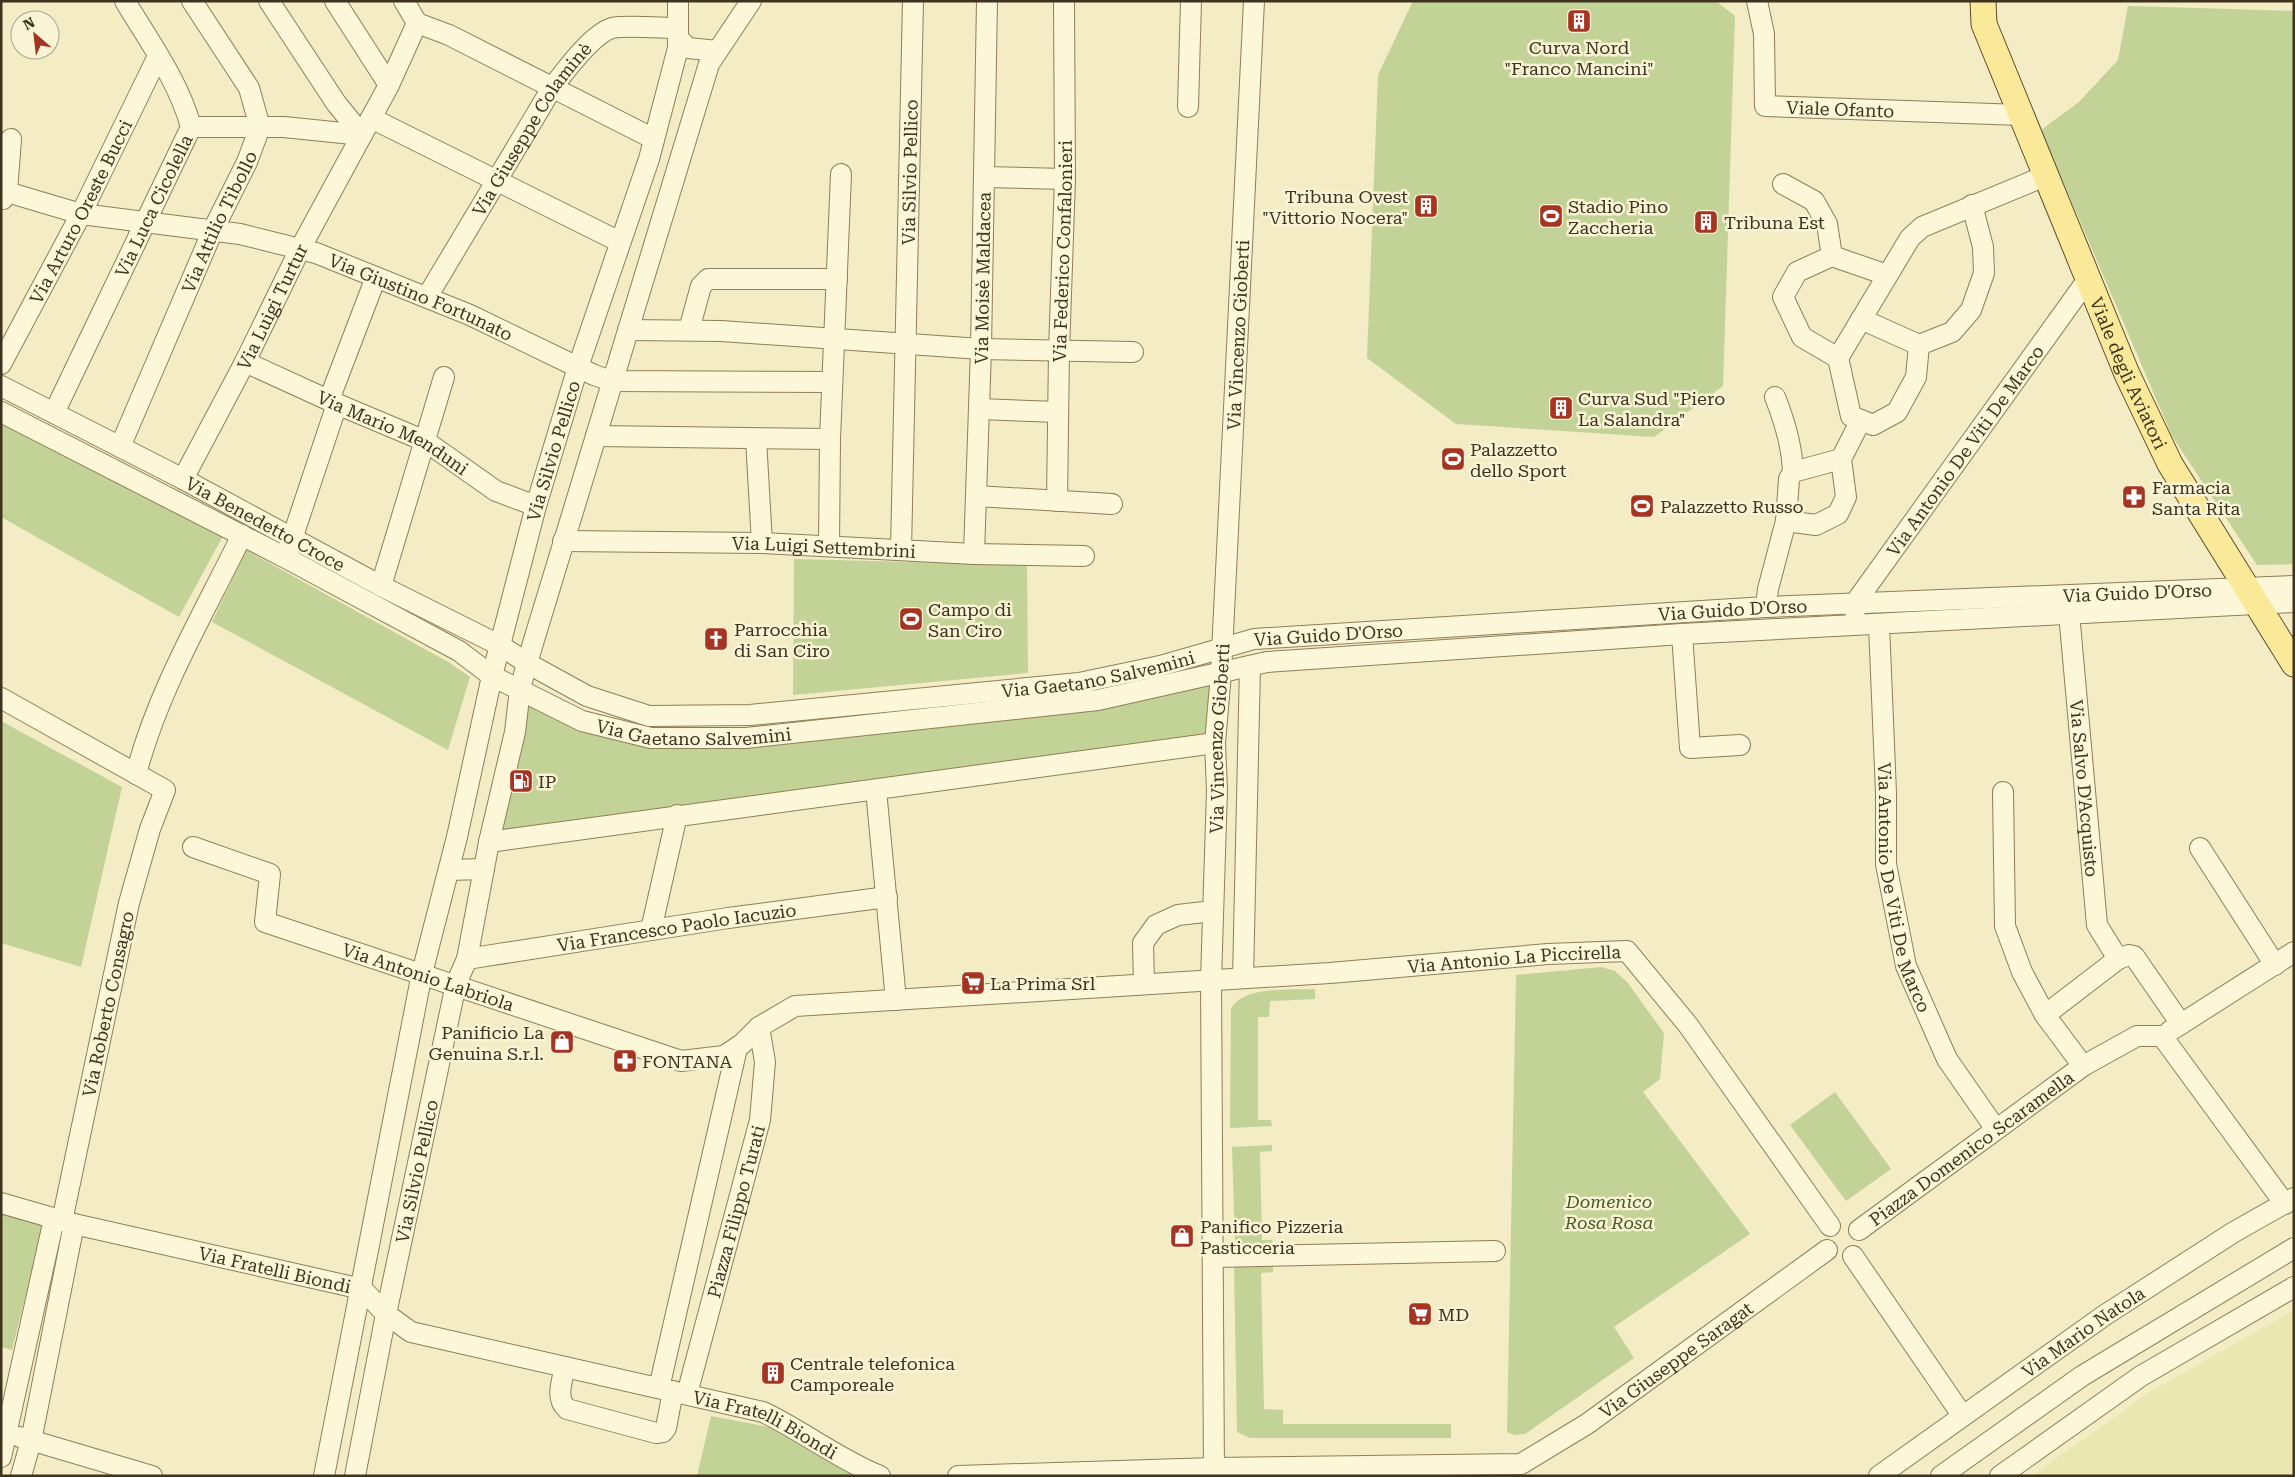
<svg xmlns="http://www.w3.org/2000/svg" width="2295" height="1477" font-family="'Roboto Serif',serif">
<style>
.farmland{fill:#e9e8b1}
.green{fill:#c3d297}
.lines{fill:none;stroke-linecap:round;stroke-linejoin:round}
.minor-casing{stroke:#907e58;stroke-width:22}
.major-casing{stroke:#5e4b2d;stroke-width:27}
.minor{stroke:#fcf7d9;stroke-width:20}
.major{stroke:#f9e999;stroke-width:25}
.labels{text-anchor:middle;dominant-baseline:central;stroke-width:5;stroke-linejoin:round;paint-order:stroke}
.poi-label{font-size:18px;fill:#3f321e;stroke:#f9f4d5;text-anchor:start}
.street-label{font-size:18px;fill:#3f321e;stroke:#f9f4d5}
.park-label{font-size:18px;font-style:italic;fill:#465d22;stroke:#f9f4d5}
</style>
<rect width="100%" height="100%" fill="#f3ecc5"/>
<polygon class="farmland" points="2294,1310 2294,1476 2033,1475 2150,1392"/>
<g class="green">
<polygon points="1413,1 1716,1 1735,16 1723,386 1654,437 1456,424 1367,358 1378,75"/>
<polygon points="2128,6 2294,11 2294,564 2257,565 2172,436 2041,130 2079,102 2118,60"/>
<polygon points="1,423 223,536 179,617 1,517"/>
<polygon points="246,550 450,663 470,677 448,750 212,622"/>
<polygon points="794,559 1027,565 1028,673 793,695"/>
<polygon points="1211,680 1210,738 497,836 525,703 650,745"/>
<polygon points="1,721 122,787 81,967 1,943"/>
<polygon points="1601,967 1615,971 1627,982 1664,1033 1660,1079 1643,1092 1750,1234 1614,1327 1634,1358 1525,1434 1515,1435 1507,1432 1516,975"/>
<path d="M 1315,989 L 1315,999 L 1270,1001 L 1269,1017 L 1258,1017 L 1258,1120 L 1271,1120 L 1272,1126 L 1230,1128 L 1231,1009 C 1242,986 1292,990 1315,989 Z"/>
<polygon points="1835,1092 1891,1169 1846,1201 1790,1125"/>
<polygon points="1272,1145 1272,1151 1260,1152 1262,1240 1272,1240 1273,1245 1235,1245 1232,1147"/>
<polygon points="1,1210 44,1223 12,1350 1,1347"/>
<polygon points="1234,1266 1273,1266 1273,1272 1261,1273 1264,1409 1283,1410 1283,1424 1451,1424 1451,1438 1250,1438 1237,1432"/>
<polygon points="711,1416 774,1428 861,1476 697,1476"/>
</g>
<g class="lines">
<defs>
<g id="minor">
<polyline points="269,1 336,103 362,135"/>
<polyline points="335,1 389,85"/>
<polyline points="404,1 417,23 449,35 654,139"/>
<path id="s1" d="M 1757,1 L 1764,34 L 1765,106 L 2021,115"/>
<polyline points="678,38 688,48 717,51"/>
<polyline points="1188,107 1191,1"/>
<polyline points="371,118 620,242"/>
<polyline points="191,127 284,127 362,135"/>
<polyline points="986,177 1065,179"/>
<polyline points="1783,184 1814,201 1827,224 1832,256"/>
<path id="s2" d="M 1,186 L 7,192 L 81,214 L 240,234 L 316,253 L 470,315 L 594,375 L 611,381 L 832,382"/>
<polyline points="3,199 7,192 11,139"/>
<polyline points="1887,275 1832,256 1797,272 1783,297 1802,337 1838,358 1910,238 1922,227 2045,176"/>
<path id="s3" d="M 427,297 L 552,88 C 565,71 592,34 612,28 C 625,25 663,28 678,28"/>
<polyline points="628,330 721,331 981,349 1133,352"/>
<polyline points="689,330 701,286 708,279 837,279"/>
<polyline points="1919,345 1952,332 1971,310 1984,273 1983,247 1972,205"/>
<polyline points="1838,358 1851,416 1873,425 1897,412 1916,377 1919,345 1861,319"/>
<path id="s4" d="M 245,362 L 337,404 L 425,441 L 496,491 L 536,506"/>
<path id="s5" d="M 1,364 L 81,214 L 158,56"/>
<path id="s6" d="M 1,386 L 183,479 L 381,586 L 501,646 L 527,663 L 587,696 L 649,716 L 750,715 L 1079,683 L 1160,666 L 1254,639 L 1766,607 L 2294,586"/>
<path d="M 1775,397 C 1785,422 1792,445 1793,472"/>
<polyline points="329,400 376,277"/>
<polyline points="980,409 1058,412"/>
<path id="s7" d="M 1,412 L 286,558 L 459,651 L 492,676 L 582,721 L 651,738 L 746,738 L 1098,700 L 1267,662 L 1682,634 L 2294,602"/>
<path id="s8" d="M 54,413 L 191,127 C 179,82 149,41 125,1"/>
<polyline points="596,436 830,439"/>
<polyline points="756,439 762,543"/>
<path id="s9" d="M 120,447 L 213,230 L 247,162 L 260,127 L 249,88 L 192,1"/>
<polyline points="1841,459 1793,472 1789,479 1786,521 1816,525 1838,514 1846,497 1841,459 1861,420"/>
<path id="s10" d="M 183,479 L 245,362 L 300,249 L 389,85 L 417,23"/>
<polyline points="976,496 1112,504"/>
<path id="s11" d="M 1057,501 L 1059,351 L 1065,179 L 1064,1"/>
<path id="s12" d="M 563,541 L 762,543 L 974,554 L 1084,556"/>
<polyline points="829,545 830,439 841,174"/>
<path id="s13" d="M 901,550 L 913,1"/>
<polyline points="288,551 337,404"/>
<path id="s14" d="M 974,554 L 981,349 L 987,1"/>
<polyline points="381,586 444,377"/>
<polyline points="1766,607 1768,589 1786,521"/>
<path id="s15" d="M 1855,611 L 1855,603 L 2088,279"/>
<path id="s16" d="M 2069,613 L 2097,925 L 2118,959"/>
<path id="s17" d="M 1879,625 L 1886,793 L 1886,864 L 1906,966 L 1947,1059 L 1995,1128"/>
<polyline points="1682,634 1690,748 1740,745"/>
<polyline points="1,698 165,790 150,829 129,903 62,1221"/>
<path d="M 136,774 C 158,690 204,613 242,535"/>
<polyline points="876,790 896,1000"/>
<polyline points="2003,792 2005,926 2022,972 2045,1015"/>
<polyline points="489,842 1215,743"/>
<path id="s18" d="M 193,847 L 270,874 L 265,922 L 681,1061 L 724,1056 L 742,1044 L 759,1027 L 795,1006 L 1330,973 L 1548,954 L 1627,951 L 1688,1025 L 1830,1226"/>
<polyline points="2200,848 2275,965"/>
<polyline points="449,870 484,869"/>
<polyline points="651,930 677,815"/>
<path id="s19" d="M 467,959 L 728,918 L 887,897"/>
<polyline points="1243,978 1250,666"/>
<polyline points="1144,984 1143,943 1156,925 1178,915 1213,911"/>
<polyline points="2170,1031 2294,952"/>
<polyline points="2162,1036 2285,1204"/>
<polyline points="2083,1066 2045,1015 2118,959 2129,955 2134,956 2181,1024"/>
<path id="s20" d="M 1,1203 L 74,1224 L 362,1289 L 386,1314 L 411,1332 L 763,1412 C 803,1431 838,1459 880,1476"/>
<path id="s21" d="M 1859,1230 L 2083,1066 L 2137,1036 L 2162,1036"/>
<polyline points="1853,1256 1962,1415"/>
<polyline points="1214,1257 1495,1251"/>
<path d="M 565,1367 C 562,1382 555,1398 567,1409 L 656,1433 L 663,1432 L 666,1428 L 673,1391"/>
<polyline points="659,1388 737,1048"/>
<path id="s22" d="M 687,1394 L 760,1120 L 765,1062 L 759,1027"/>
<polyline points="20,1437 152,1476"/>
<polyline points="1,1457 54,1219"/>
<polyline points="21,1476 31,1441 74,1224"/>
<path id="s23" d="M 324,1476 L 422,973 L 457,837 L 492,676 L 536,506 L 578,367 L 649,159 L 678,48 L 678,1"/>
<path id="s24" d="M 355,1476 L 386,1314 L 456,984 L 467,959 L 489,842 L 515,732 L 520,689 L 527,663 L 709,64 L 751,1"/>
<path id="s25" d="M 958,1476 L 1213,1468 L 1521,1464 L 1587,1424 L 1827,1250"/>
<path id="s26" d="M 1214,1476 L 1211,980 L 1217,790 L 1215,743 L 1221,673 L 1254,1"/>
<path id="s27" d="M 1879,1476 L 2105,1315 L 2234,1232 L 2294,1198"/>
<polyline points="1941,1476 2082,1376 2294,1248"/>
<polyline points="2000,1476 2141,1376 2294,1287"/>
</g>
<g id="major">
<path id="s28" d="M 1983,1 L 1984,24 L 2127,374 L 2170,464 L 2294,664"/>
</g>
</defs>
<use href="#minor" class="minor-casing"/>
<use href="#major" class="major-casing"/>
<use href="#minor" class="minor"/>
<use href="#major" class="major"/>
</g>
<defs>
<symbol id="building-square" viewBox="-11 -11 22 22"><rect x="-9" y="-9" width="18" height="18" rx="4" fill="#a63422" stroke="#f9f4d5"/><path d="M-4-6H4V6H1V3H-1V6H-4ZM-2.5-4.3h1.7v1.8h-1.7ZM.8-4.3h1.7v1.8H.8ZM-2.5-1h1.7V.8h-1.7ZM.8-1h1.7V.8H.8Z" fill="#fff"/></symbol>
<symbol id="stadium-square" viewBox="-11 -11 22 22"><rect x="-9" y="-9" width="18" height="18" rx="4" fill="#a63422" stroke="#f9f4d5"/><path d="M0-5a6.5 5 0 1 0 0 10a6.5 5 0 1 0 0-10ZM-3.5-1.8h7v3.6h-7Z" fill="#fff"/></symbol>
<symbol id="pharmacy-square" viewBox="-11 -11 22 22"><rect x="-9" y="-9" width="18" height="18" rx="4" fill="#a63422" stroke="#f9f4d5"/><path d="M-2-6h4v4h4v4h-4v4h-4v-4h-4v-4h4Z" fill="#fff"/></symbol>
<symbol id="church-square" viewBox="-11 -11 22 22"><rect x="-9" y="-9" width="18" height="18" rx="4" fill="#a63422" stroke="#f9f4d5"/><path d="M-1.2-6h2.4v3.5h3.3v2.4h-3.3V6h-2.4V-.1h-3.3v-2.4h3.3Z" fill="#fff"/></symbol>
<symbol id="fuel-square" viewBox="-11 -11 22 22"><rect x="-9" y="-9" width="18" height="18" rx="4" fill="#a63422" stroke="#f9f4d5"/><path d="M-5.5-6h7V0h2V4h1.3V-2.5L3-4.5l.8-.8L6-3V5H2.5V1h-1V6h-7ZM-4.2-4.7v3.2H.2V-4.7Z" fill="#fff"/></symbol>
<symbol id="supermarket-square" viewBox="-11 -11 22 22"><rect x="-9" y="-9" width="18" height="18" rx="4" fill="#a63422" stroke="#f9f4d5"/><path d="M-6-5.5h2.5l.6 2H6L4.5 2H-2.5L-4.4-4H-6ZM-1.5 3.2a1.3 1.3 0 1 0 .1 0ZM3 3.2a1.3 1.3 0 1 0 .1 0Z" fill="#fff"/></symbol>
<symbol id="shop-square" viewBox="-11 -11 22 22"><rect x="-9" y="-9" width="18" height="18" rx="4" fill="#a63422" stroke="#f9f4d5"/><path d="M-5-2.5h2.3a2.7 3.5 0 0 1 5.4 0H5L5.5 6h-11ZM-1.5-2.5h3a1.5 2.3 0 0 0-3 0Z" fill="#fff"/></symbol>
</defs>
<g fill-rule="evenodd">
<use href="#building-square" x="1565" y="7" width="28" height="28"/>
<use href="#building-square" x="1412" y="192" width="28" height="28"/>
<use href="#stadium-square" x="1537" y="202" width="28" height="28"/>
<use href="#building-square" x="1692" y="208" width="28" height="28"/>
<use href="#building-square" x="1547" y="394" width="28" height="28"/>
<use href="#stadium-square" x="1439" y="445" width="28" height="28"/>
<use href="#pharmacy-square" x="2120" y="483" width="28" height="28"/>
<use href="#stadium-square" x="1628" y="492" width="28" height="28"/>
<use href="#stadium-square" x="897" y="605" width="28" height="28"/>
<use href="#church-square" x="702" y="625" width="28" height="28"/>
<use href="#fuel-square" x="507" y="767" width="28" height="28"/>
<use href="#supermarket-square" x="959" y="969" width="28" height="28"/>
<use href="#shop-square" x="548" y="1028" width="28" height="28"/>
<use href="#pharmacy-square" x="611" y="1047" width="28" height="28"/>
<use href="#shop-square" x="1168" y="1222" width="28" height="28"/>
<use href="#supermarket-square" x="1406" y="1300" width="28" height="28"/>
<use href="#building-square" x="759" y="1359" width="28" height="28"/>
</g>
<g class="labels">
<g class="poi-label">
<text x="1579" y="47" text-anchor="middle">Curva Nord<tspan x="1579" dy="21">"Franco Mancini"</tspan></text>
<text x="1408" y="196" text-anchor="end">Tribuna Ovest<tspan x="1408" dy="21">"Vittorio Nocera"</tspan></text>
<text x="1568" y="206">Stadio Pino<tspan x="1568" dy="21">Zaccheria</tspan></text>
<text x="1724" y="222">Tribuna Est</text>
<text x="1578" y="398">Curva Sud "Piero<tspan x="1578" dy="21">La Salandra"</tspan></text>
<text x="1470" y="449">Palazzetto<tspan x="1470" dy="21">dello Sport</tspan></text>
<text x="2152" y="487">Farmacia<tspan x="2152" dy="21">Santa Rita</tspan></text>
<text x="1660" y="506">Palazzetto Russo</text>
<text x="928" y="609">Campo di<tspan x="928" dy="21">San Ciro</tspan></text>
<text x="734" y="629">Parrocchia<tspan x="734" dy="21">di San Ciro</tspan></text>
<text x="538" y="781">IP</text>
<text x="990" y="983">La Prima Srl</text>
<text x="544" y="1032" text-anchor="end">Panificio La<tspan x="544" dy="21">Genuina S.r.l.</tspan></text>
<text x="642" y="1061">FONTANA</text>
<text x="1200" y="1226">Panifico Pizzeria<tspan x="1200" dy="21">Pasticceria</tspan></text>
<text x="1438" y="1314">MD</text>
<text x="790" y="1363">Centrale telefonica<tspan x="790" dy="21">Camporeale</tspan></text>
</g>
<g class="street-label">
<text stroke="none"><textPath href="#s1" startOffset="181">Viale Ofanto</textPath></text>
<text stroke="none"><textPath href="#s3" startOffset="198">Via Giuseppe Colaminè</textPath></text>
<text stroke="none"><textPath href="#s13" startOffset="378">Via Silvio Pellico</textPath></text>
<text stroke="none"><textPath href="#s8" startOffset="230">Via Luca Cicolella</textPath></text>
<text stroke="none"><textPath href="#s5" startOffset="172">Via Arturo Oreste Bucci</textPath></text>
<text stroke="none"><textPath href="#s9" startOffset="246">Via Attilio Tibollo</textPath></text>
<text stroke="none"><textPath href="#s11" startOffset="250">Via Federico Confalonieri</textPath></text>
<text stroke="none"><textPath href="#s14" startOffset="276">Via Moisè Maldacea</textPath></text>
<text stroke="none"><textPath href="#s2" startOffset="438">Via Giustino Fortunato</textPath></text>
<text stroke="none"><textPath href="#s10" startOffset="194">Via Luigi Turtur</textPath></text>
<text stroke="none"><textPath href="#s26" startOffset="1142">Via Vincenzo Gioberti</textPath></text>
<text stroke="none"><textPath href="#s28" startOffset="401">Viale degli Aviatori</textPath></text>
<text stroke="none"><textPath href="#s4" startOffset="164">Via Mario Menduni</textPath></text>
<text stroke="none"><textPath href="#s15" startOffset="196">Via Antonio De Viti De Marco</textPath></text>
<text stroke="none"><textPath href="#s23" startOffset="1051">Via Silvio Pellico</textPath></text>
<text stroke="none"><textPath href="#s6" startOffset="298">Via Benedetto Croce</textPath></text>
<text stroke="none"><textPath href="#s12" startOffset="261">Via Luigi Settembrini</textPath></text>
<text stroke="none"><textPath href="#s6" startOffset="2225">Via Guido D'Orso</textPath></text>
<text stroke="none"><textPath href="#s6" startOffset="1820">Via Guido D'Orso</textPath></text>
<text stroke="none"><textPath href="#s6" startOffset="1415">Via Guido D'Orso</textPath></text>
<text stroke="none"><textPath href="#s6" startOffset="1180">Via Gaetano Salvemini</textPath></text>
<text stroke="none"><textPath href="#s7" startOffset="772">Via Gaetano Salvemini</textPath></text>
<text stroke="none"><textPath href="#s26" startOffset="738">Via Vincenzo Gioberti</textPath></text>
<text stroke="none"><textPath href="#s16" startOffset="176">Via Salvo D'Acquisto</textPath></text>
<text stroke="none"><textPath href="#s17" startOffset="265">Via Antonio De Viti De Marco</textPath></text>
<text stroke="none"><textPath href="#s19" startOffset="212">Via Francesco Paolo Iacuzio</textPath></text>
<text stroke="none"><textPath href="#s18" startOffset="1420">Via Antonio La Piccirella</textPath></text>
<text stroke="none"><textPath href="#s18" startOffset="302">Via Antonio Labriola</textPath></text>
<text transform="translate(108 1004) rotate(-78)">Via Roberto Consagro</text>
<text stroke="none"><textPath href="#s21" startOffset="139">Piazza Domenico Scaramella</textPath></text>
<text stroke="none"><textPath href="#s24" startOffset="311">Via Silvio Pellico</textPath></text>
<text stroke="none"><textPath href="#s22" startOffset="189">Piazza Filippo Turati</textPath></text>
<text stroke="none"><textPath href="#s20" startOffset="282">Via Fratelli Biondi</textPath></text>
<text stroke="none"><textPath href="#s27" startOffset="250">Via Mario Natola</textPath></text>
<text stroke="none"><textPath href="#s25" startOffset="750">Via Giuseppe Saragat</textPath></text>
<text stroke="none"><textPath href="#s20" startOffset="804">Via Fratelli Biondi</textPath></text>
</g>
<g class="park-label">
<text x="1609" y="1201">Domenico<tspan x="1609" dy="21">Rosa Rosa</tspan></text>
</g>
</g>
<rect width="2295" height="1477" fill="none" stroke="#3f321e" stroke-width="5"/>
<g transform="translate(35 35) rotate(332)"><circle r="24" fill="#f9f4d5" stroke="#afa68c"/>
<path d="M0-4L9 19L0 12L-9 19Z" fill="#a63422"/>
<text y="-8" font-size="14" font-weight="bold" text-anchor="middle" fill="#3f321e">N</text>
</g>
</svg>
